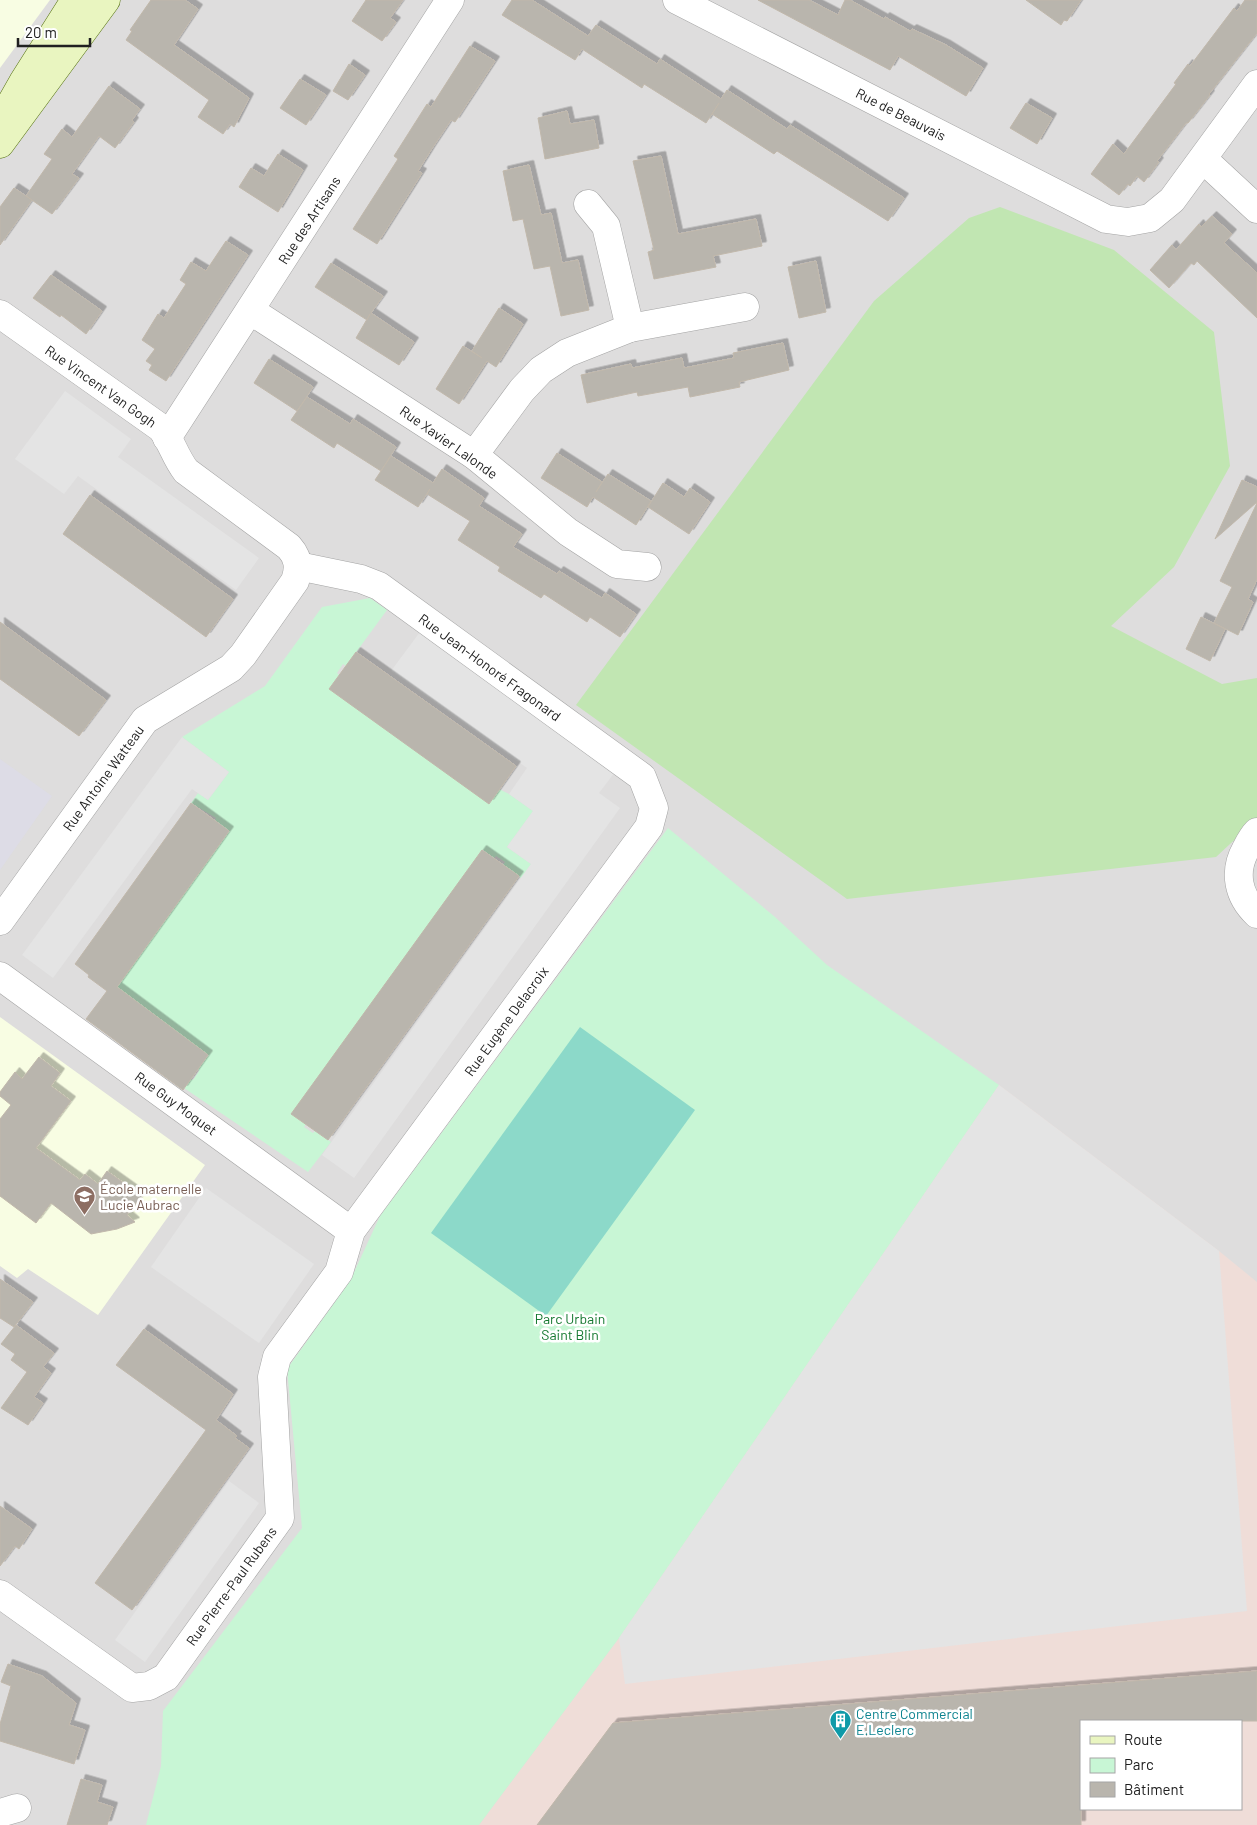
<svg xmlns="http://www.w3.org/2000/svg" width="1257" height="1825" font-family="Barlow,sans-serif">
<style>
.residential{fill:#dedddd;fill-rule:evenodd}
.commercial{fill:#efddd8;fill-rule:evenodd}
.education{fill:#f8fde3}
.grass{fill:#c1e6b2}
.park{fill:#c8f6d5}
.pitch{fill:#8cd9c9}
.parking{fill:#e4e4e4}
.plaza{fill:#dddce6}
.building{fill:#b9b5ad;stroke:#c1b8ab;filter:url(#shadow)}
.lines{fill:none;stroke-linecap:round;stroke-linejoin:round}
.street-casing{stroke:#a4a4a4;stroke-width:29}
.secondary-casing{stroke:#54710d;stroke-width:29}
.street{stroke:#fff;stroke-width:28}
.secondary{stroke:#e9f5c0;stroke-width:28}
.labels{text-anchor:middle;dominant-baseline:central;stroke-width:5;stroke-linejoin:round;paint-order:stroke}
.street-label{font-size:14px;fill:#202020;stroke:#fff}
.education-label{font-size:14px;fill:#785e54;stroke:#fff;text-anchor:start}
.park-label{font-size:14px;fill:#14782f;stroke:#fff}
.culture-label{font-size:14px;fill:#0d838f;stroke:#fff;text-anchor:start}
</style>
<defs>
<filter id="shadow"><feDropShadow dx="4.5" dy="-4.5" stdDeviation="0" flood-color="#0004"/></filter>
</defs>
<rect width="100%" height="100%" fill="#f0efe7"/>
<path class="residential" d="M 0,0 L 1257,0 L 1257,1825 L 0,1825 ZM 1081,1721 L 1241,1721 L 1241,1809 L 1081,1809 Z"/>
<path class="commercial" d="M 999,1085 L 1219,1251 L 1257,1282 L 1257,1825 L 479,1825 L 619,1638 ZM 1081,1721 L 1241,1721 L 1241,1809 L 1081,1809 Z"/>
<g class="education">
<polygon points="0,0 50,0 0,68"/>
<polygon points="0,1017 205,1165 98,1315 28,1269 17,1278 0,1266"/>
</g>
<polygon class="grass" points="1000,207 1114,250 1214,332 1230,466 1174,567 1111,626 1222,684 1257,678 1257,819 1216,857 847,899 576,705 874,301 969,218"/>
<g class="park">
<polygon points="370,598 387,610 346,666 343,664 337,673 339,675 329,689 488,803 499,789 509,794 533,811 507,847 531,864 521,878 503,865 505,862 496,856 494,858 483,850 304,1127 313,1133 315,1131 331,1142 308,1172 184,1088 191,1079 193,1080 199,1071 198,1069 208,1055 131,998 114,991 229,831 215,820 216,818 191,803 198,793 208,800 229,772 182,737 265,686 322,607"/>
<polygon points="668,828 775,917 827,965 999,1085 619,1638 479,1825 146,1825 161,1766 163,1711 302,1528 287,1369 350,1281 380,1216"/>
</g>
<polygon class="pitch" points="580,1027 695,1110 546,1316 431,1233"/>
<g class="parking">
<polygon points="65,391 131,439 118,457 259,558 236,590 78,476 64,494 15,459"/>
<polygon points="420,632 615,772 599,793 620,808 354,1178 322,1155 531,864 507,847 533,811 509,794 527,768 391,671"/>
<polygon points="182,737 229,772 208,800 192,789 53,978 22,955"/>
<polygon points="999,1085 1219,1251 1247,1611 625,1684 619,1638"/>
<polygon points="206,1188 314,1264 259,1343 151,1267"/>
<polygon points="229,1481 259,1503 145,1662 115,1640"/>
</g>
<polygon class="plaza" points="0,759 52,796 0,870"/>
<g class="building">
<polygon points="151,0 185,0 198,9 174,45 249,98 234,127 230,124 223,134 198,117 209,100 126,40 132,31 130,30"/>
<polygon points="366,0 403,0 390,18 396,22 382,41 352,21"/>
<polygon points="512,0 532,0 588,36 596,25 657,64 660,59 721,99 727,90 787,129 790,125 904,198 888,221 777,151 774,154 712,114 719,103 706,123 644,84 642,88 582,49 575,60 502,15"/>
<polygon points="758,0 809,0 838,15 845,0 850,0 884,19 885,17 910,31 912,29 946,45 983,68 966,96 898,56 890,70"/>
<polygon points="1026,0 1081,0 1067,21 1064,20 1061,25"/>
<polygon points="1245,0 1257,0 1257,33 1209,94 1210,95 1188,123 1186,123 1157,161 1159,162 1144,182 1137,176 1130,186 1128,184 1119,195 1091,174 1113,144 1124,154 1176,84 1174,83 1188,64 1190,66 1234,8 1237,11"/>
<polygon points="470,46 495,61 455,122 451,120 431,150 418,171 422,173 377,244 353,229 398,159 394,156 427,104 431,107"/>
<polygon points="349,64 365,75 348,100 333,91"/>
<polygon points="300,79 326,95 306,125 280,108"/>
<polygon points="109,86 140,109 132,120 134,122 115,148 99,136 72,174 79,178 52,214 26,196 52,159 44,154 62,129 72,137"/>
<polygon points="1026,103 1052,118 1037,144 1010,128"/>
<polygon points="567,111 570,124 594,120 599,148 545,159 538,118"/>
<polygon points="278,154 303,170 278,212 239,187 251,168 264,176"/>
<polygon points="661,156 678,234 756,219 762,246 713,256 716,267 654,279 648,252 654,250 633,161"/>
<polygon points="529,165 541,215 551,213 562,263 578,260 589,310 561,316 550,266 534,269 523,219 513,221 503,171"/>
<polygon points="14,188 32,200 0,245 0,207"/>
<polygon points="1212,216 1232,234 1224,243 1257,273 1257,318 1197,261 1194,265 1191,263 1169,288 1150,270 1172,245 1176,250 1199,224 1201,227"/>
<polygon points="226,241 248,255 166,381 149,370 152,365 146,361 155,349 142,340 158,314 164,318 186,284 180,280 191,262 206,271"/>
<polygon points="816,261 826,312 799,318 788,267"/>
<polygon points="331,263 383,296 371,313 414,342 399,365 356,338 370,314 367,320 315,287"/>
<polygon points="51,275 102,311 86,334 61,315 60,317 33,298"/>
<polygon points="499,308 523,324 496,367 487,361 459,404 436,389 463,346 482,358 472,351"/>
<polygon points="783,343 789,370 739,382 740,387 690,397 688,387 638,396 637,392 587,403 581,375 631,364 632,368 682,358 684,368 734,358 733,353"/>
<polygon points="269,359 313,387 297,411 254,383"/>
<polygon points="307,397 350,424 353,419 396,447 381,471 337,443 334,448 291,420"/>
<polygon points="557,453 602,482 596,492 608,474 651,501 636,525 593,497 587,507 541,478"/>
<polygon points="391,456 433,483 442,469 484,498 479,506 522,534 513,547 557,574 559,571 602,598 605,593 636,614 620,637 590,617 587,622 544,594 541,598 498,571 500,567 458,540 470,521 427,494 430,489 418,507 375,480"/>
<polygon points="1242,480 1257,487 1257,502 1215,539"/>
<polygon points="663,483 684,497 690,488 710,502 689,534 648,507"/>
<polygon points="90,495 233,599 206,637 63,534"/>
<polygon points="1257,503 1257,579 1248,599 1253,602 1238,635 1214,623 1232,587 1220,581"/>
<polygon points="1201,617 1225,629 1210,661 1186,649"/>
<polygon points="0,622 106,700 79,736 0,679"/>
<polygon points="356,652 516,766 489,804 329,689"/>
<polygon points="191,803 229,831 117,987 208,1055 183,1090 86,1019 107,991 88,977 89,975 75,964"/>
<polygon points="482,850 519,876 328,1140 291,1114"/>
<polygon points="39,1057 60,1073 51,1086 71,1101 36,1148 80,1180 85,1174 98,1184 107,1171 142,1196 127,1215 135,1222 117,1229 91,1234 51,1203 36,1223 0,1196 0,1119 11,1105 0,1096 0,1092 15,1072 22,1079"/>
<polygon points="0,1279 33,1302 14,1327 0,1318"/>
<polygon points="16,1325 54,1353 43,1367 51,1373 34,1397 43,1403 28,1425 1,1408 27,1372 11,1360 15,1354 1,1344"/>
<polygon points="144,1329 233,1394 216,1420 237,1436 235,1438 249,1448 132,1610 95,1583 206,1430 116,1365"/>
<polygon points="0,1506 32,1529 19,1549 15,1546 0,1566"/>
<polygon points="8,1664 42,1676 76,1703 69,1725 85,1730 74,1764 0,1741 0,1724 11,1686 1,1682"/>
<polygon points="1257,1671 1257,1721 1081,1721 1081,1825 537,1825 613,1723"/>
<polygon points="81,1779 102,1785 97,1802 113,1807 107,1825 67,1825"/>
</g>
<g class="lines">
<defs>
<g id="street">
<polyline points="677,0 1106,219 1128,222 1150,218 1172,200 1257,84"/>
<polyline points="1203,159 1257,209"/>
<polyline points="588,204 606,226 630,328"/>
<polyline points="251,311 474,455 568,532 617,564 647,567"/>
<path d="M 0,314 L 161,428 C 171,440 175,457 186,471 L 289,547 C 298,557 300,567 295,581 L 243,655 L 231,668 L 145,720 L 0,921"/>
<polyline points="167,438 450,0"/>
<polyline points="474,455 522,390 541,370 567,353 630,328 745,307"/>
<path d="M 1257,832 C 1252,837 1249,843 1246,849 C 1233,872 1238,896 1257,914"/>
<polyline points="0,976 351,1231"/>
<polyline points="0,1594 132,1688 149,1686 166,1677 280,1518 272,1377 277,1357 339,1272 351,1231 649,827 654,808 642,777 379,586 361,579 298,566"/>
<polyline points="0,1813 17,1808"/>
</g>
<g id="secondary">
<polyline points="5,114 23,82 75,0"/>
<polyline points="0,144 106,0"/>
</g>
</defs>
<use href="#street" class="street-casing"/>
<use href="#secondary" class="secondary-casing"/>
<use href="#street" class="street"/>
<use href="#secondary" class="secondary"/>
</g>
<defs>
<symbol id="school-pin" viewBox="-11 -11 22 30"><path d="M0 17L-7.5 6A9.5 9.5 0 1 1 7.5 6Z" fill="#8d6e63" stroke="#fff"/><path d="M0-5L7-2L0 1L-7-2ZM-4 1L0 2.5L4 1V4Q0 6-4 4Z" fill="#fff"/></symbol>
<symbol id="building-pin" viewBox="-11 -11 22 30"><path d="M0 17L-7.5 6A9.5 9.5 0 1 1 7.5 6Z" fill="#0f9aa8" stroke="#fff"/><path d="M-4-6H4V6H1V3H-1V6H-4ZM-2.5-4.3h1.7v1.8h-1.7ZM.8-4.3h1.7v1.8H.8ZM-2.5-1h1.7V.8h-1.7ZM.8-1h1.7V.8H.8Z" fill="#fff"/></symbol>
</defs>
<g fill-rule="evenodd">
<use href="#school-pin" x="72" y="1184" width="25" height="34"/>
<use href="#building-pin" x="828" y="1708" width="25" height="34"/>
</g>
<g class="labels">
<g class="street-label">
<text transform="translate(901 114) rotate(27)">Rue de Beauvais</text>
<text transform="translate(309 220) rotate(-57)">Rue des Artisans</text>
<text transform="translate(101 386) rotate(35)">Rue Vincent Van Gogh</text>
<text transform="translate(449 442) rotate(35)">Rue Xavier Lalonde</text>
<text transform="translate(490 667) rotate(36)">Rue Jean-Honoré Fragonard</text>
<text transform="translate(103 778) rotate(-54)">Rue Antoine Watteau</text>
<text transform="translate(506 1021) rotate(-54)">Rue Eugène Delacroix</text>
<text transform="translate(176 1103) rotate(36)">Rue Guy Moquet</text>
<text transform="translate(231 1586) rotate(-54)">Rue Pierre-Paul Rubens</text>
</g>
<g class="education-label">
<text x="100" y="1188">École maternelle<tspan x="100" dy="16">Lucie Aubrac</tspan></text>
</g>
<g class="park-label">
<text x="570" y="1318">Parc Urbain<tspan x="570" dy="16">Saint Blin</tspan></text>
</g>
<g class="culture-label">
<text x="856" y="1713">Centre Commercial<tspan x="856" dy="16">E.Leclerc</tspan></text>
</g>
</g>
<rect x="1080" y="1720" width="162" height="90" fill="#ffffff" stroke="#a6a6a6"/>
<rect x="1090" y="1736" width="25" height="8" fill="#e9f5c0" stroke="#a6a6a6"/>
<text x="1124" y="1745" font-size="15" fill="#202020">Route</text>
<rect x="1090" y="1758" width="25" height="15" fill="#c8f6d5" stroke="#a6a6a6"/>
<text x="1124" y="1770" font-size="15" fill="#202020">Parc</text>
<rect x="1090" y="1782" width="25" height="15" fill="#b9b5ad" stroke="#a6a6a6"/>
<text x="1124" y="1795" font-size="15" fill="#202020">Bâtiment</text>
<path d="M18 38v8h72v-8" fill="none" stroke="#202020" stroke-width="2.5"/>
<text x="25" y="38" font-size="15" fill="#202020" stroke="#ffffff" stroke-width="4" paint-order="stroke">20 m</text>
</svg>
